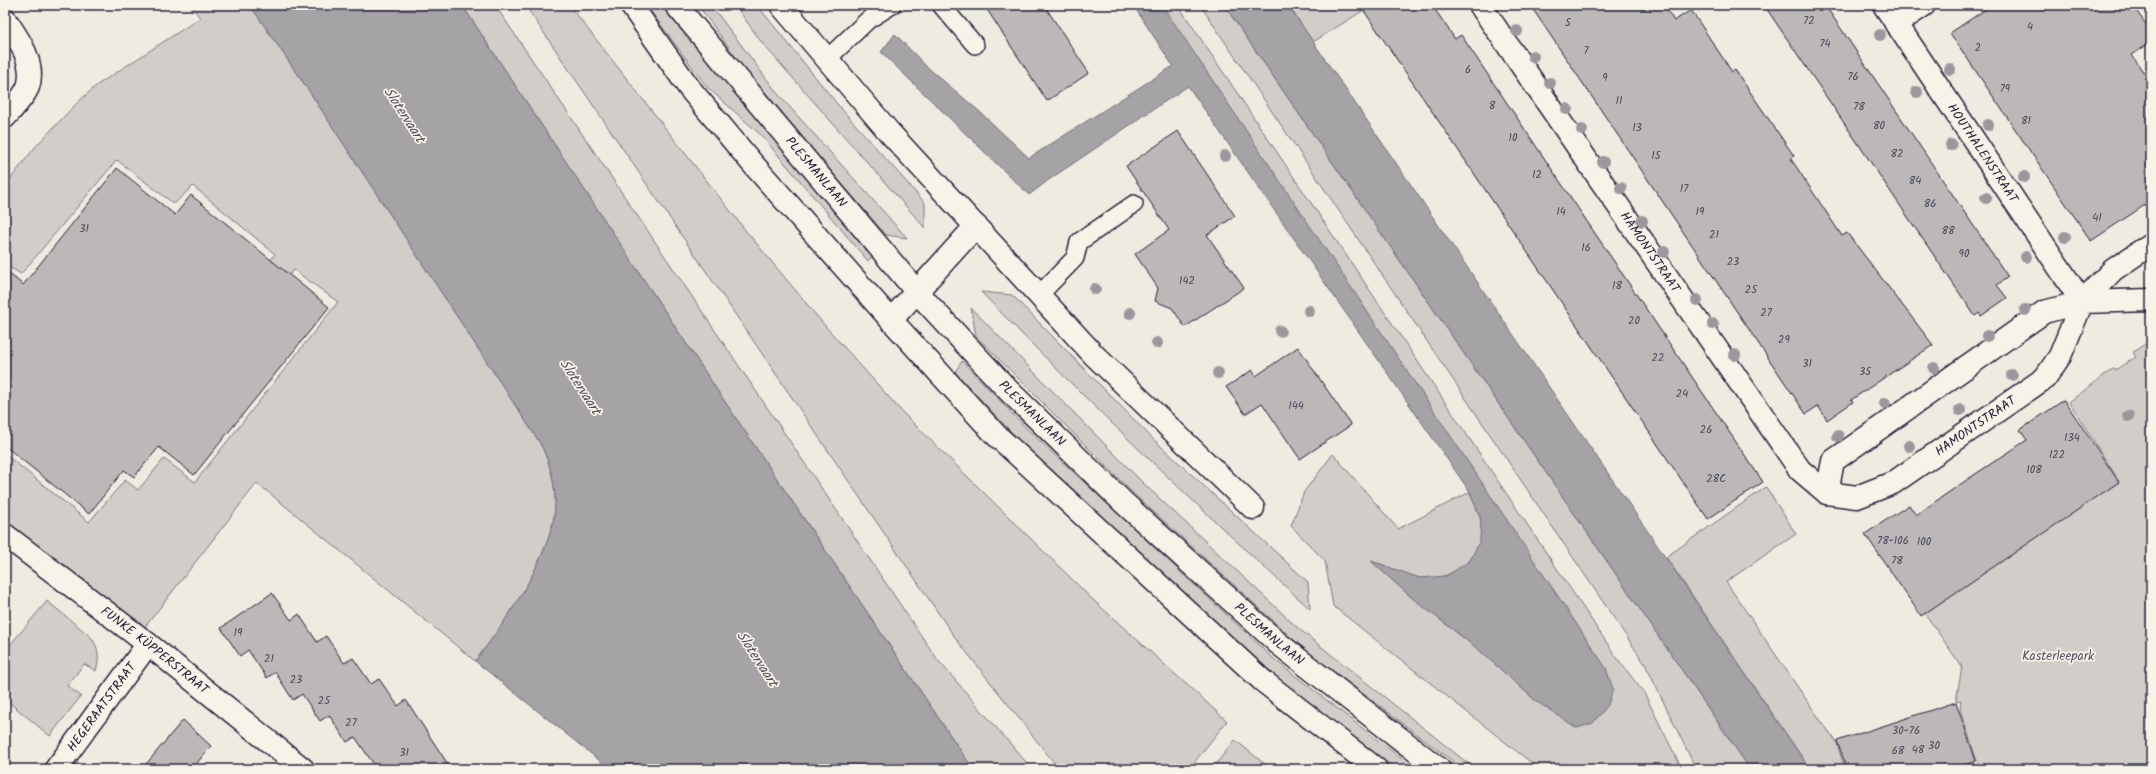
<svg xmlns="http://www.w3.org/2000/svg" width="2156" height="774" font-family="Kalam,sans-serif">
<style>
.green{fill:#d1cdc9;stroke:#7a7882}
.water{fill:#a6a3a6;stroke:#716f7b}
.building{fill:#bbb8b7;stroke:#22223b}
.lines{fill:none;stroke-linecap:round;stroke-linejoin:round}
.lane-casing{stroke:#22223b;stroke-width:20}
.street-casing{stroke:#22223b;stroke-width:25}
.secondary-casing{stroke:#22223b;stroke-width:25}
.lane{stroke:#f7f3e8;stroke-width:17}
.street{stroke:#f7f3e8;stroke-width:22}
.secondary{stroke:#f7f3e8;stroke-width:22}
.tree{fill:#9b989d}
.labels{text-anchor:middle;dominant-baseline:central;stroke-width:3.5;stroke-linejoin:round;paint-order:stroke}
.number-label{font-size:11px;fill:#48485a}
.street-label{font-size:13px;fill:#22223b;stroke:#f7f3e8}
.park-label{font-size:13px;fill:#575566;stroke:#f7f3e8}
.water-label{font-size:14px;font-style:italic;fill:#504f60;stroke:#f7f3e8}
</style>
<rect width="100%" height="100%" fill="#eeebe1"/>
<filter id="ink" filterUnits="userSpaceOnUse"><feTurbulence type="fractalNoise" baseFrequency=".025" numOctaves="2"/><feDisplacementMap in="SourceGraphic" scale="8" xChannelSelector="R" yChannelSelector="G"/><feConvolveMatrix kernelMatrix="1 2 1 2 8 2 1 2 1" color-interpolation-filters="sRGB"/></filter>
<g filter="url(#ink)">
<g class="green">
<path d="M 191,5 L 250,5 L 309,91 L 540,443 C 551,465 558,491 554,517 C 545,565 505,623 475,661 L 257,483 L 141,632 L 5,523 L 5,454 L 89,522 L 125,480 L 138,490 L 164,459 L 195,482 L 338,302 L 294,270 L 278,286 L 262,271 L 275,254 L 193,186 L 174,204 L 117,160 L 21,274 L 9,267 L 5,271 L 5,186 L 36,146 L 76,104 L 97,85 L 200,18 Z"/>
<polygon points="462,5 495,5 937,659 1032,769 973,769 719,393"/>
<polygon points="525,5 569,5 746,231 826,327 904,414 1092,599 1227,721 1189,769 1060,769 1056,765 956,639"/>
<polygon points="646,5 660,5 874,254 868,261 761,135 707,87"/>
<polygon points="698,5 711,5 778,94 907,238 886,235 753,81"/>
<polygon points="735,5 757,5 838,105 925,203 925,228 762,43"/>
<path d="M 1162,5 L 1178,5 L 1617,658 L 1644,693 L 1682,769 L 1539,769 L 1333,606 L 1325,561 L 1291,526 L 1304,492 L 1333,454 L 1398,529 L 1470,492 C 1473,501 1479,512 1481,521 C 1485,558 1456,580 1421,578 C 1405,577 1388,564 1372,562 L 1411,597 L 1479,650 L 1536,701 L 1608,705 Z"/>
<polygon points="1200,5 1224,5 1750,769 1696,769 1645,664"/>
<polygon points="1288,5 1372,5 1313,42"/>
<path d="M 981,292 L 1012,295 L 1152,438 L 1308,582 L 1310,609 C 1197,506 1087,402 981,292 Z"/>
<polygon points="971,308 1144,484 1299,629 1475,769 1463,769 1303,648 1133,493 976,336"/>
<polygon points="2151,340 2151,769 1977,769 1976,765 1978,764 1960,709 1961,700 1956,701 1962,667 1924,612 2116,476 2069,402 2114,368 2115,370 2136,357 2133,352"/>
<polygon points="962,361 1026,428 1275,660 1415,769 1396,769 1269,671 1017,438 955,372"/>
<polygon points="1766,487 1796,534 1726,582 1821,721 1836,741 1845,769 1810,769 1666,557"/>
<path d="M 47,601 L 90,636 C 99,647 100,657 96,671 L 84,664 L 67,686 L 81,696 L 50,736 L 5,699 L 5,651 Z"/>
<polygon points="1235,740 1271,769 1212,769"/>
</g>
<g class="water">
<path d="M 250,5 L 462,5 L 719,393 L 973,769 L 610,769 L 475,661 C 505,623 545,565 554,517 C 558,491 551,465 540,443 L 309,91 Z"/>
<polygon points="1133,5 1162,5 1606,668 1613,689 1608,705 1593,723 1577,728 1536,701 1479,650 1411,597 1371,561 1420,578 1446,576 1470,561 1480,540 1481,520 1470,492 1188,86 1050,179 1029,195 881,52 895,34 926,66 979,111 1029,158 1173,66"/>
<polygon points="1224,5 1288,5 1810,769 1750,769"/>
</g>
<g class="building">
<polygon points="984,5 1044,5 1089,73 1047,101"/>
<polygon points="1360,5 1432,5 1455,39 1461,35 1763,482 1708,519"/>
<polygon points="1530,5 1664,5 1674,21 1691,10 1732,72 1735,70 1794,156 1791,159 1842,236 1847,233 1933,345 1851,400 1853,402 1827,420 1818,406 1806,414"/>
<polygon points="1764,5 1825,5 2008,277 1997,285 2007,298 1981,316 1979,313 1975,316"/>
<polygon points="1992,5 2132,5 2151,31 2151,42 2132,55 2151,84 2151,201 2091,241 1950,33"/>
<polygon points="1178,131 1235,216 1207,235 1244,288 1185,327 1172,308 1155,301 1158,288 1135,254 1169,230 1126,166"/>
<polygon points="117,168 175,215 191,195 329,307 194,475 159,447 134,477 124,470 89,514 5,446 5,270 23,285"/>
<polygon points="1298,347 1351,425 1300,459 1262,403 1245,414 1226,387 1252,370 1256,376"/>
<polygon points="2064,400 2119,482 1921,616 1865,534 1909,505 1916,515 1971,477 2027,440 2020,430"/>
<polygon points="272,593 291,620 299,614 317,642 326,636 344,663 353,658 371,684 379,679 398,706 406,700 451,769 377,769 355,737 347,742 329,715 320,721 302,694 293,700 275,672 267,678 248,650 240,656 221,628"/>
<polygon points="1956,702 1976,761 1952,769 1847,769 1837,741"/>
<polygon points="183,720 211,746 192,769 142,769"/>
</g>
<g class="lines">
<defs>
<g id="lane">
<polyline points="941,5 975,45"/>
<polyline points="826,60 868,20 892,5"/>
<polyline points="1039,295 1075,258 1079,242 1134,204"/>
</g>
<g id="street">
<polyline points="781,5 889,132 1094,355 1253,508"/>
<path id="s1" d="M 1480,5 L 1800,470 L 1827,493 L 1857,497 L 1893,483 L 2045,378 L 2060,356 L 2082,302 L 2151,300"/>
<path id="s2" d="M 1884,5 L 2082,302"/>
<path d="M 5,19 C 18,38 36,63 28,87 C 24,97 12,109 5,117"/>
<polyline points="1896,24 1924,5"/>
<polyline points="891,320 976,226"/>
<polyline points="1827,493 1833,461 2044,312 2082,302 2113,270 2151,244"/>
<path id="s3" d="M 5,535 L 148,644 L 303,769"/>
<path id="s4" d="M 56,769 L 148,644"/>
</g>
<g id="secondary">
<polyline points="631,5 690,89 752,163 891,320 995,434 1263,681 1376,769"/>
<path id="s5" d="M 676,5 L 916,291 L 1009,391 L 1124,503 L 1279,644 L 1439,769"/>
</g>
</defs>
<use href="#lane" class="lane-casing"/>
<use href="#street" class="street-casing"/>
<use href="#secondary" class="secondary-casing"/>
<use href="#lane" class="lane"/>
<use href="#street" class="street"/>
<use href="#secondary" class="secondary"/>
</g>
<g class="tree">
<circle cx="1517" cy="31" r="6"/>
<circle cx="1880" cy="35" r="6"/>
<circle cx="1533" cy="56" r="6"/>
<circle cx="1950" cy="69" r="6"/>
<circle cx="1550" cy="83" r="6"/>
<circle cx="1917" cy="92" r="6"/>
<circle cx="1567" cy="109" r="6"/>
<circle cx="1988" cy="125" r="6"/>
<circle cx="1582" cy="130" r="6"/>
<circle cx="1951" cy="145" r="6"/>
<circle cx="1225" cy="156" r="6"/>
<circle cx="1603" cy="162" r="6"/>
<circle cx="2024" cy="177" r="6"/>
<circle cx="1621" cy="188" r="6"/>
<circle cx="1986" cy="198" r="6"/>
<circle cx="1642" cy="221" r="6"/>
<circle cx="2065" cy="237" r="6"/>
<circle cx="1664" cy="252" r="6"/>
<circle cx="2026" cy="257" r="6"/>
<circle cx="1095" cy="289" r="6"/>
<circle cx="1697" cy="300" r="6"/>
<circle cx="2025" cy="310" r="6"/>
<circle cx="1309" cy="311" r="6"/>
<circle cx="1130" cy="313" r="6"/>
<circle cx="1713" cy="324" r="6"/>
<circle cx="1280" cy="331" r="6"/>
<circle cx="1987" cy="336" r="6"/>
<circle cx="1157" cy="343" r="6"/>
<circle cx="1735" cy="355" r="6"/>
<circle cx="1934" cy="368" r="6"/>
<circle cx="1218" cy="373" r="6"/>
<circle cx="2012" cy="375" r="6"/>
<circle cx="1885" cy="403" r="6"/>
<circle cx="1960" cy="410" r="6"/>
<circle cx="2128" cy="416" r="6"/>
<circle cx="1838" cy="436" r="6"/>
<circle cx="1909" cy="446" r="6"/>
</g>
</g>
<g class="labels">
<g class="number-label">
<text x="1809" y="21">72</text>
<text x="1568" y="23">5</text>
<text x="2030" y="27">4</text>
<text x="1825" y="44">74</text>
<text x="1978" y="48">2</text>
<text x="1586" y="51">7</text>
<text x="1468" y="70">6</text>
<text x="1853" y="77">76</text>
<text x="1605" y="78">9</text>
<text x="2005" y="89">79</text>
<text x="1619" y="101">11</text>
<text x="1492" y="106">8</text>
<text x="1859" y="107">78</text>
<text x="2026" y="121">81</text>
<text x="1879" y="126">80</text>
<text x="1637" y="128">13</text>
<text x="1513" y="138">10</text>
<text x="1897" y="154">82</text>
<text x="1656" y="156">15</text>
<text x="1537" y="175">12</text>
<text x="1915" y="181">84</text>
<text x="1684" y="189">17</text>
<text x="1930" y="204">86</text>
<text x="1561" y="212">14</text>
<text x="1700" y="212">19</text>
<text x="2097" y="218">41</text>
<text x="84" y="229">31</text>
<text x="1948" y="231">88</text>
<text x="1714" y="235">21</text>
<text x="1586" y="248">16</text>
<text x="1964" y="254">90</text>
<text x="1733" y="262">23</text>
<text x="1187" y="281">142</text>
<text x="1617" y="286">18</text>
<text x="1751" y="290">25</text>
<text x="1766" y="313">27</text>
<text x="1634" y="321">20</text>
<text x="1784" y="340">29</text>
<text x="1658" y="358">22</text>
<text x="1807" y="364">31</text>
<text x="1865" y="372">35</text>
<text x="1682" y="394">24</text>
<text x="1296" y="406">144</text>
<text x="1706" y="430">26</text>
<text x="2072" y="438">134</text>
<text x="2057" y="455">122</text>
<text x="2034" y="470">108</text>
<text x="1716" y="479">28C</text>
<text x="1893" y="541">78-106</text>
<text x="1924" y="542">100</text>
<text x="1897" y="561">78</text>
<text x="238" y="633">19</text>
<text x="269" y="659">21</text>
<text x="296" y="680">23</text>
<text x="324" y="701">25</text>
<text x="351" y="723">27</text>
<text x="1906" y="731">30-76</text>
<text x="1934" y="746">30</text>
<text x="1918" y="750">48</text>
<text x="1898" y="751">68</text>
<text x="404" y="753">31</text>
</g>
<g class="street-label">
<text stroke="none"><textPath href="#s2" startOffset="178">HOUTHALENSTRAAT</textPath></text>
<text stroke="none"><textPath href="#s5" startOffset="218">PLESMANLAAN</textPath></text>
<text stroke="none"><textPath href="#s1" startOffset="300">HAMONTSTRAAT</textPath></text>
<text stroke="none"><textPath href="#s5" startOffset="542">PLESMANLAAN</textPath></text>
<text stroke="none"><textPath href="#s1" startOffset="769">HAMONTSTRAAT</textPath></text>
<text stroke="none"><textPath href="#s5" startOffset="866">PLESMANLAAN</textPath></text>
<text stroke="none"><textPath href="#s3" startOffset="189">FUNKE KÜPPERSTRAAT</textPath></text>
<text stroke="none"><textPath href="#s4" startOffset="77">HEGERAATSTRAAT</textPath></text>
</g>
<g class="park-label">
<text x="2058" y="656">Kasterleepark</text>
</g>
<g class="water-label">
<text transform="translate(404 115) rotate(57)">Slotervaart</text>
<text transform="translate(580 387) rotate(57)">Slotervaart</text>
<text transform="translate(757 659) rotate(57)">Slotervaart</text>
</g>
</g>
<rect width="2156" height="774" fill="none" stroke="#f7f3e8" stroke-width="20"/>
<rect x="10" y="10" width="2136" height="754" fill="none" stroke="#22223b" stroke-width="1.5" filter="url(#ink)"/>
</svg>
